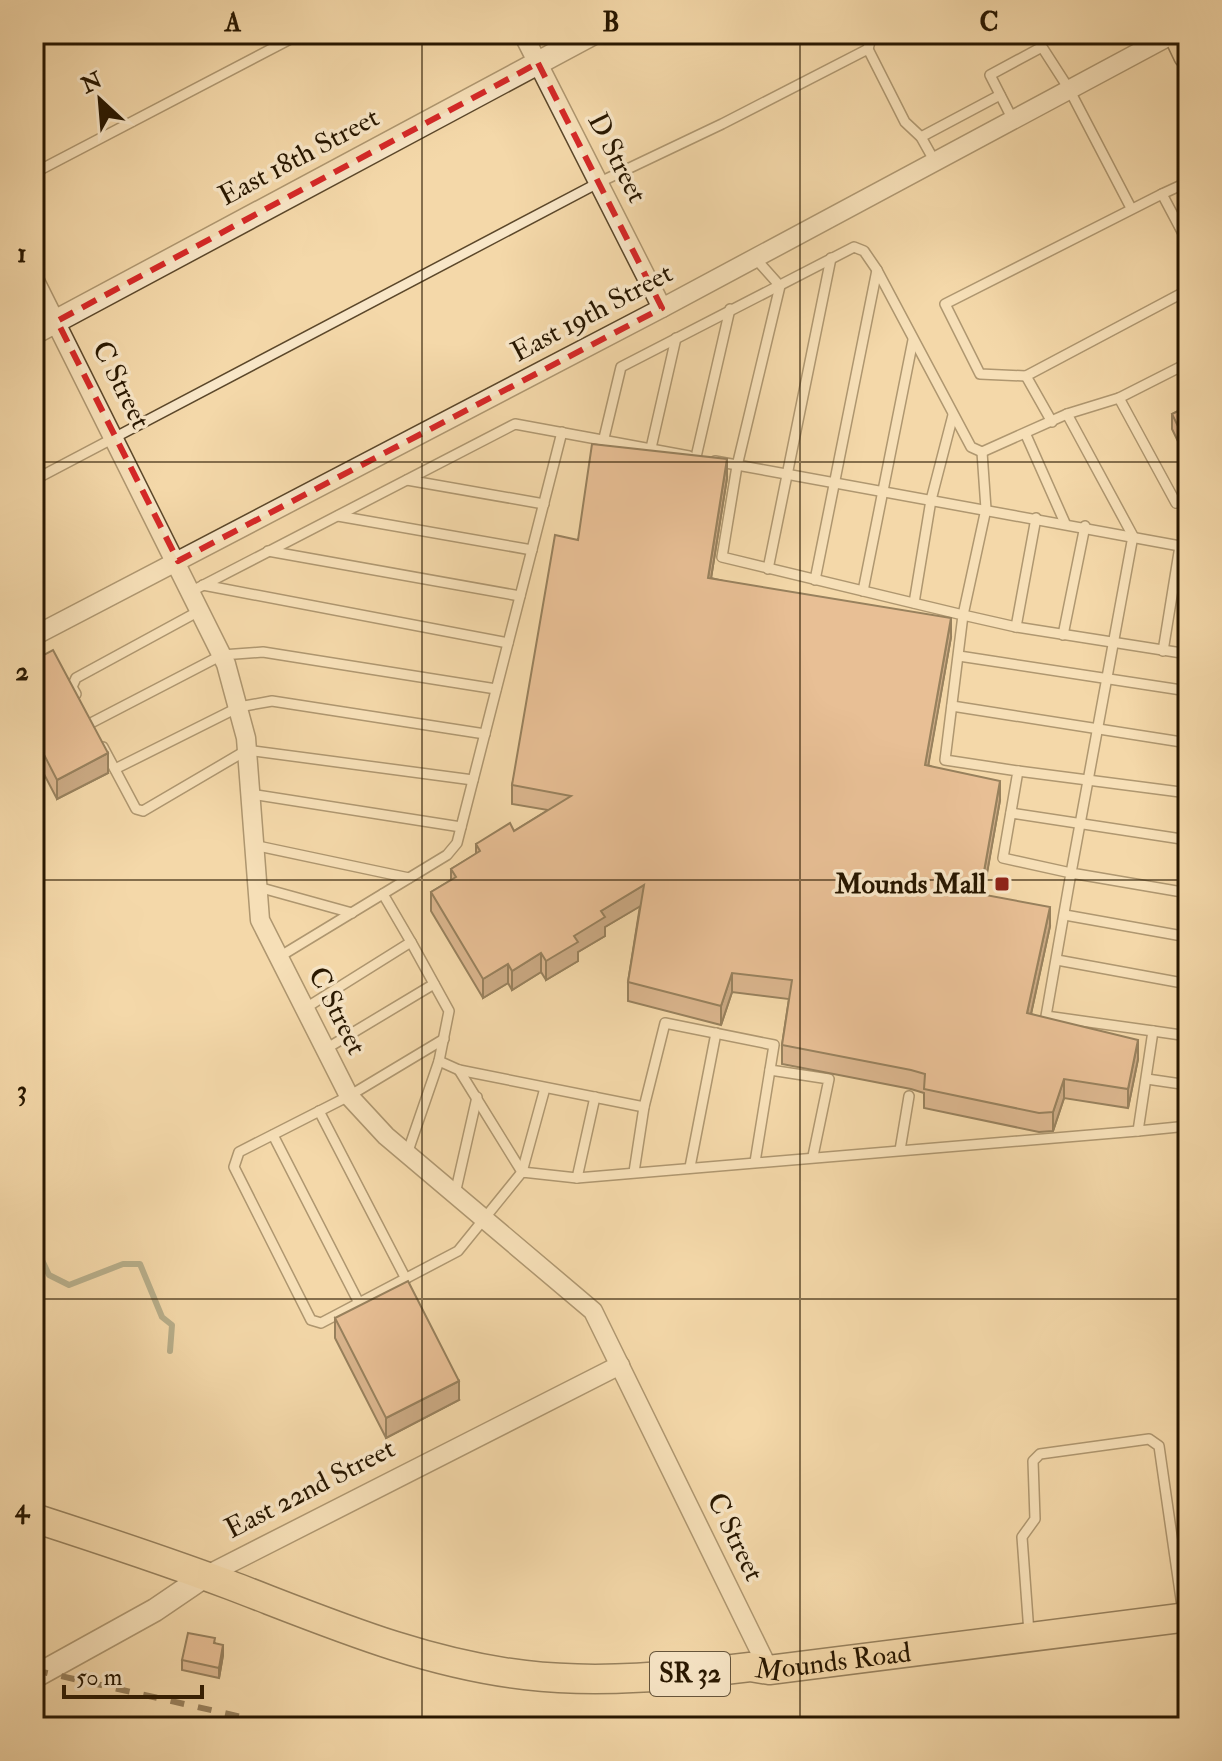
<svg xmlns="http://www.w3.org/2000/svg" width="1222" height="1761" font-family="'IM FELL Double Pica',serif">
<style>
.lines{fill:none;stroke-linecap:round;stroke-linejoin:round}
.stream{stroke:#6e7963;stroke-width:6}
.service-casing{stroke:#5b472a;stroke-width:12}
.minor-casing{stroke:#5b472a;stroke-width:21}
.tertiary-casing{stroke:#5b472a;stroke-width:25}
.primary-casing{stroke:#281700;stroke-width:31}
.service{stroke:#f8e6c7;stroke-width:9}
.minor{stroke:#f8e6c7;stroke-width:18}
.tertiary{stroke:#f8e6c7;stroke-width:22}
.primary{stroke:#f4d8a9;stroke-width:28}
.rail{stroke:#281700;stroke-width:6;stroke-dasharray:14 14;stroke-linecap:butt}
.wall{fill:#bb8a6b;stroke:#281700;stroke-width:2}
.shaded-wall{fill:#997157;stroke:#281700;stroke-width:2}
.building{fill:#daa17c;stroke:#281700;stroke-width:2}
.marked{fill:none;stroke:#d62828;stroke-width:6;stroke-dasharray:16 10;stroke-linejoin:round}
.grid{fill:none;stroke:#281700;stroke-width:2;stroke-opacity:0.55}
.poi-dot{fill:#8f2418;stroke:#f8e6c7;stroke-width:3}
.labels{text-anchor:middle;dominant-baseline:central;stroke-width:7;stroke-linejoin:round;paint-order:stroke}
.shield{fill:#f8e6c7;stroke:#66553c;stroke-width:2}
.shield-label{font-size:26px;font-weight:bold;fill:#281700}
.street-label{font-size:28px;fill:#281700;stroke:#f8e6c7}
.poi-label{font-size:28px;font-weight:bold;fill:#281700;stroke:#f8e6c7;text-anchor:end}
.neatline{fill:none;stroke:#281700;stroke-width:3}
.grid-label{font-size:26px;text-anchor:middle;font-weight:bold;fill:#281700}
</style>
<rect width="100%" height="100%" fill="#f4d8a9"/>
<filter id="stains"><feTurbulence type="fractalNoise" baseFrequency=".0025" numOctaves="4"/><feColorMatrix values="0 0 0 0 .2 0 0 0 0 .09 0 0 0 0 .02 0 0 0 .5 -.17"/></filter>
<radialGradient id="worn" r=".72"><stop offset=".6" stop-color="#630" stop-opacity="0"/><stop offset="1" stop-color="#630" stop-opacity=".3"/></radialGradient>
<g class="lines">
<polyline class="stream" points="34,1243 49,1275 69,1285 123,1264 140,1264 162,1317 172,1325 170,1351"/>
<defs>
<g id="service">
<polyline points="868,49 872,34"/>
<polyline points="1013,120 990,75 1042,47 1069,89 1131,208"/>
<polyline points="921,137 1000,95"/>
<polyline points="34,173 300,34"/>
<polyline points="1188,182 1162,194 1188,243"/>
<polyline points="755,258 780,286 737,466 722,557 963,615 945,760 1018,771 1003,858 1071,873 1046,1016 1153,1031 1138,1131 1188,1126"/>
<polyline points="1026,376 980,374 945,304 1162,194"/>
<polyline points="1119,398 1176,503 1188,497"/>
<polyline points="1067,414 1133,536 1071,873 1188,893"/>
<polyline points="1052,422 1026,376 1188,290"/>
<polyline points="1026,435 1065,523"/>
<polyline points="604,438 621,367 854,247 864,251 877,270 971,447 982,452 1067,414 1119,398 1188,363"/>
<polyline points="651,448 676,338"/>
<polyline points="982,452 986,509 963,615 1016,627 1188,654"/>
<polyline points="696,457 730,309"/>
<polyline points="715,461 1180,546 1163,651"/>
<polyline points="34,480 598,183 722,124 868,49 905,122 921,137 935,162"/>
<polyline points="407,480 544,504"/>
<polyline points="338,516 532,550"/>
<polyline points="268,551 520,596"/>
<polyline points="768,569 831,258"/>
<polyline points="815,580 877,270"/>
<polyline points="203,585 508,643"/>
<polyline points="192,591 515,424 689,456"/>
<polyline points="863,591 913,340"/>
<polyline points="914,603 931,500 953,415"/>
<polyline points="1016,627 1036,518"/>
<polyline points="1063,635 1085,526"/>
<polyline points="959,656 1188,691"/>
<polyline points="76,694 72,687 76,678 201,610"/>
<polyline points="952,706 1188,743"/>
<polyline points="91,723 222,655 263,652 496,689"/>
<polyline points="103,747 136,809 143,811 247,750 473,780"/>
<polyline points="115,769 239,707 272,701 485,734"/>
<polyline points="1018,771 1188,793"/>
<polyline points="251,794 461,827"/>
<polyline points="1011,813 1188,840"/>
<polyline points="253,845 409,878"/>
<polyline points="258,887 352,913"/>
<polyline points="1065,915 1188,937"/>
<polyline points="411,942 449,1011 439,1061 459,1070 644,1107 665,1023 774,1045 755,1162"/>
<polyline points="279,957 447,855 457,843 562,432"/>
<polyline points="1057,960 1188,984"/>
<polyline points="304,1009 411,942 383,894"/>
<polyline points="1153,1031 1188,1036"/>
<polyline points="444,1039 349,1096 239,1152 234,1167 311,1320 321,1323 458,1251 522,1172 577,1178 1138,1131"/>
<polyline points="324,1050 434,984"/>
<polyline points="459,1070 522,1172"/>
<polyline points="770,1070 829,1079 813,1156"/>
<polyline points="1147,1079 1188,1085"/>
<polyline points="319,1111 406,1279"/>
<polyline points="273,1135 359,1303"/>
<polyline points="900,1150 909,1096"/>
<polyline points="407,1154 439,1061"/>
<polyline points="690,1167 716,1033"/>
<polyline points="522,1172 545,1088"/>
<polyline points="634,1172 644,1107"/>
<polyline points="577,1178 595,1097"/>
<polyline points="455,1194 477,1097"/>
<polyline points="1029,1633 1022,1537 1035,1519 1033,1461 1040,1454 1149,1439 1159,1446 1183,1613"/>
</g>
<g id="minor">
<polyline points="523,34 662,308"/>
<polyline points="34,279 226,664 246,738 260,920 349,1096 386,1136 593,1311 769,1670"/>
<polyline points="34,636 662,308 1173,34"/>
<polyline points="205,1576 620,1365"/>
</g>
<g id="tertiary">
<polyline points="34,333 592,34"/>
<polyline points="34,1677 155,1610 205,1576"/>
</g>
<g id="primary">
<polyline points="1178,34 1188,55"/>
<path id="s1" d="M 34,1518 C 99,1539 165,1561 230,1585 C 327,1622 421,1663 525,1675 C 600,1684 675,1676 750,1667 L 769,1670 L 1188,1617"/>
</g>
</defs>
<use href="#service" class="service-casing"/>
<use href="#minor" class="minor-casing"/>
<use href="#tertiary" class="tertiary-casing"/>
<use href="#primary" class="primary-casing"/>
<use href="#service" class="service"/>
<use href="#minor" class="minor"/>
<use href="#tertiary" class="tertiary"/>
<use href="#primary" class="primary"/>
<polyline class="rail" points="34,1670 286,1727"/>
</g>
<g class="wall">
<polygon points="1188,406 1188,462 1172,429 1172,414"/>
<polygon points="727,478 711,578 951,637 928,765 1000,800 983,894 1050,926 1031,1014 1138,1059 1128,1108 1064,1098 1053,1131 1039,1132 924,1108 924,1093 911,1089 782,1064 782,1045 789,999 732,992 721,1025 628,1001 628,982 640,906 605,927 605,936 578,952 578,961 546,980 541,972 512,990 508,983 483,998 431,911 431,892 451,880 451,869 476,854 476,844 514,831 548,810 512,804 512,785 578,540"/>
<polygon points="34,660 108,773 57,799 34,755"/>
<polygon points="335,1318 459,1400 386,1438 335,1338"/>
<polygon points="215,1643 223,1655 219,1678 182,1670 182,1660"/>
</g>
<g class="shaded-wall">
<polygon points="727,459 727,478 708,597 708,578"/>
<polygon points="951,618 951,637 925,784 925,765"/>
<polygon points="108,753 108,773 57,799 57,780"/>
<polygon points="1000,781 1000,800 980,913 980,894"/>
<polygon points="644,885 644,904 605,927 605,936 578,952 578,961 546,980 546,961 601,911"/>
<polygon points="1050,907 1050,926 1027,1032 1027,1013"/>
<polygon points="541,953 541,972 512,990 512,971"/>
<polygon points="508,964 508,983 483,998 483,979"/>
<polygon points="732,973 732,992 721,1025 721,1006"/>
<polygon points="1138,1040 1138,1059 1128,1108 1128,1089"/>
<polygon points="1064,1079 1064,1098 1053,1131 1053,1112"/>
<polygon points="459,1381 459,1400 386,1438 386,1418"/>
<polygon points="223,1645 223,1655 219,1678 219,1668"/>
</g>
<g class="building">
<polygon points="1188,406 1188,447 1172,414"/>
<polygon points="592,444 727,459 708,578 951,618 925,765 1000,781 980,894 1050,907 1027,1013 1138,1040 1128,1089 1064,1079 1053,1112 1039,1113 924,1089 925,1074 911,1070 782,1045 792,980 732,973 721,1006 628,982 644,885 601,911 605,917 574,936 578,942 546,961 541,953 512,971 508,964 483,979 431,892 456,877 451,869 480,851 476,844 510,823 514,831 571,796 512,785 555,535 578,540"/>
<polygon points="53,650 108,753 57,780 34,735 34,660"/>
<polygon points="408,1281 459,1381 386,1418 335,1318"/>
<polygon points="188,1633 215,1638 214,1643 223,1645 219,1668 182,1660"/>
</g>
<path d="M0 0H1222V1761H0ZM 538,63 L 662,308 L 178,561 L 57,321 Z" fill="#f4d8a9" fill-opacity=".55" fill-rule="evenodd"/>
<path class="marked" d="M 538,63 L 662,308 L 178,561 L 57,321 Z"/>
<path class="grid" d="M 422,34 L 422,1727M 800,34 L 800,1727M 34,462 L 1188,462M 34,880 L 1188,880M 34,1299 L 1188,1299"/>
<rect class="poi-dot" x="994" y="876" width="16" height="16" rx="4"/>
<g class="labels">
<rect class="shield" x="650" y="1652" width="80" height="44" rx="6"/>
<g class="shield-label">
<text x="690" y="1674">SR 32</text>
</g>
<g class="street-label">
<text transform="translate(299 157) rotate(-28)">East 18th Street</text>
<text transform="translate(617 158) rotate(63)">D Street</text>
<text transform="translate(592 313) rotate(-28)">East 19th Street</text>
<text transform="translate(121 385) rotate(63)">C Street</text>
<text transform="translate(337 1011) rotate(63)">C Street</text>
<text transform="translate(310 1489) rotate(-27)">East 22nd Street</text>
<text transform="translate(735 1537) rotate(64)">C Street</text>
<text stroke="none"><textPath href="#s1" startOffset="826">Mounds Road</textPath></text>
</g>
<g class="poi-label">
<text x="986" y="884">Mounds Mall</text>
</g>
</g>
<rect width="1222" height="1761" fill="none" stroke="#f4d8a9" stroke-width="88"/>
<g transform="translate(100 100) rotate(334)" stroke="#f8e6c7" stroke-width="6" paint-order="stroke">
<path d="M0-6L14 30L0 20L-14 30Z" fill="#281700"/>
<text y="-12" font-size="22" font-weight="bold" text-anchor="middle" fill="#281700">N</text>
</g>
<path d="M64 1685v12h138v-12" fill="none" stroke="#281700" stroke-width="4"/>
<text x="76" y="1685" font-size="24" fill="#281700" stroke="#f8e6c7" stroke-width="6" paint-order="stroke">50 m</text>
<rect x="44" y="44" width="1134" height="1673" class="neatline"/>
<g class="grid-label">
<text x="233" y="31">A</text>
<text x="611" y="31">B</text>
<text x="989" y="31">C</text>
<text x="22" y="262">1</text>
<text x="22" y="680">2</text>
<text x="22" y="1099">3</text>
<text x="22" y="1517">4</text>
</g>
<rect width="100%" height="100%" filter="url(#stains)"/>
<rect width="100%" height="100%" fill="url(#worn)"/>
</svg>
